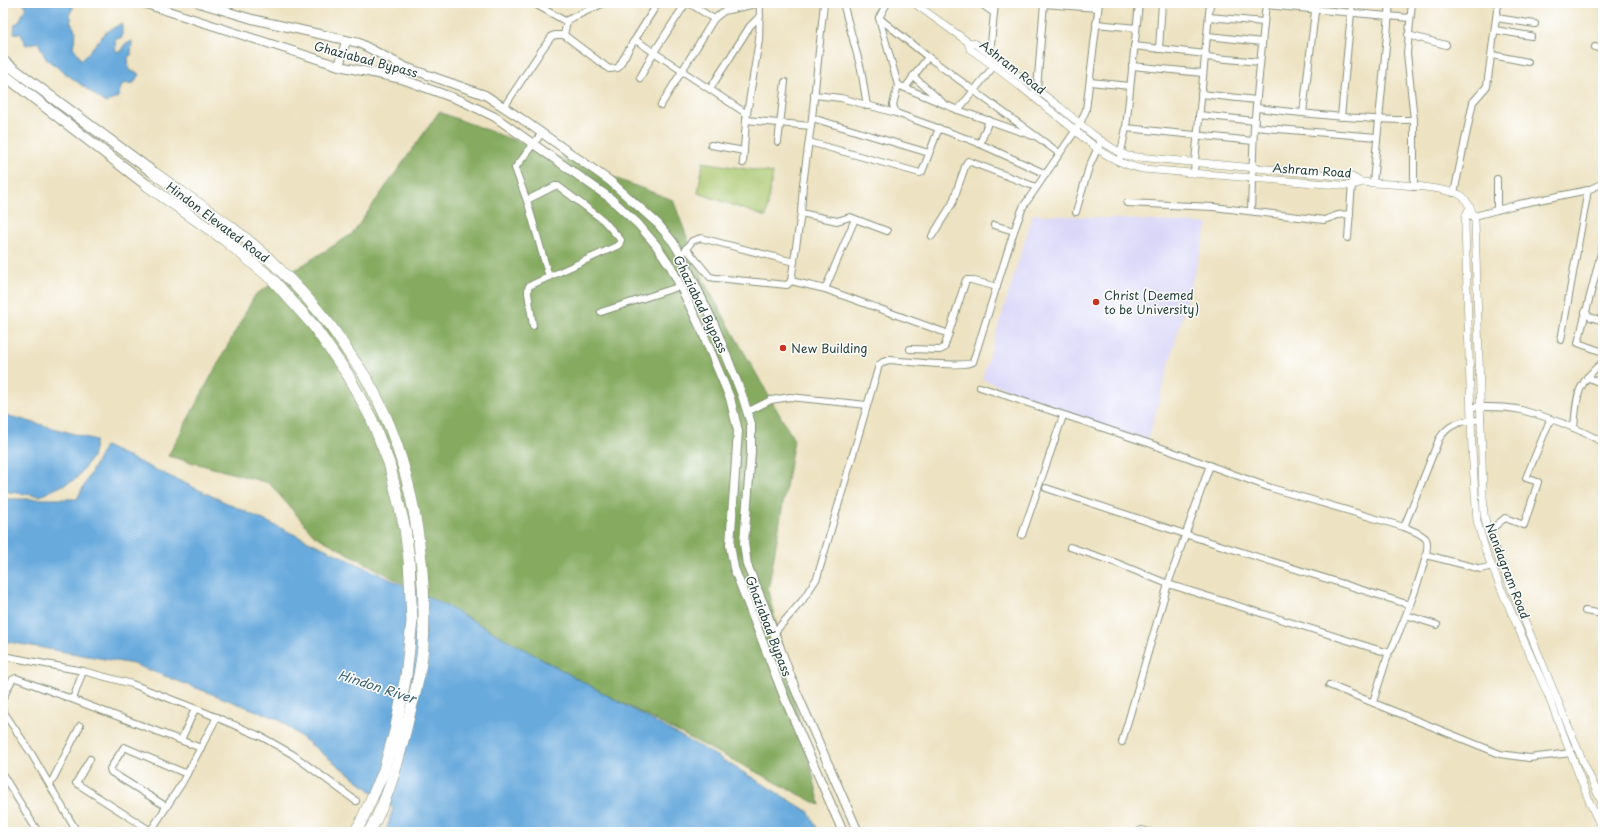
<svg xmlns="http://www.w3.org/2000/svg" width="1606" height="835" font-family="'Playpen Sans',sans-serif">
<style>
.built{fill:#d9d7f8}
.green{fill:#a9c66c;stroke:#648250}
.forest{fill:#86ab60;stroke:#52744a}
.water{fill:#69aadd;stroke:#447488}
.lines{fill:none;stroke-linecap:round;stroke-linejoin:round}
.minor-casing{stroke:#86907a;stroke-width:8}
.tertiary-casing{stroke:#86907a;stroke-width:8}
.secondary-casing{stroke:#86907a;stroke-width:10}
.trunk-casing{stroke:#86907a;stroke-width:12}
.motorway-casing{stroke:#86907a;stroke-width:12}
.minor{stroke:#fff;stroke-width:6}
.tertiary{stroke:#fff;stroke-width:7}
.secondary{stroke:#fff;stroke-width:8}
.trunk{stroke:#fff;stroke-width:10}
.motorway{stroke:#fff;stroke-width:11}
.poi-dot{fill:#c8321e;stroke:#fff;stroke-width:1.5}
.labels{text-anchor:middle;dominant-baseline:central;stroke-width:3;stroke-linejoin:round;paint-order:stroke}
.street-label{font-size:12px;fill:#1f3d34;stroke:#fff}
.poi-label{font-size:12px;fill:#1f3d34;stroke:#fff;text-anchor:start}
.water-label{font-size:13px;font-style:italic;fill:#39636f;stroke:#fff}
</style>
<rect width="100%" height="100%" fill="#fff"/>
<filter id="ink" filterUnits="userSpaceOnUse"><feTurbulence type="fractalNoise" baseFrequency=".025" numOctaves="2"/><feDisplacementMap in="SourceGraphic" scale="8" xChannelSelector="R" yChannelSelector="G"/><feConvolveMatrix kernelMatrix="1 2 1 2 8 2 1 2 1" color-interpolation-filters="sRGB"/></filter>
<filter id="wash" filterUnits="userSpaceOnUse"><feTurbulence type="fractalNoise" baseFrequency=".012" numOctaves="4" result="noise"/><feDisplacementMap in="SourceGraphic" scale="16" xChannelSelector="R" yChannelSelector="G"/><feGaussianBlur stdDeviation="0.9" result="paint"/><feColorMatrix in="noise" values="0 0 0 0 0 0 0 0 0 0 0 0 0 0 0 0 0 1.4 0 .05"/><feComposite in="paint" operator="in"/></filter>
<g filter="url(#wash)">
<rect width="100%" height="100%" fill="#ede2c1"/>
<polygon class="built" points="1033,214 1208,224 1147,444 982,379"/>
<polygon class="green" points="703,162 773,173 766,217 698,193"/>
<polygon class="forest" points="439,112 673,200 704,282 794,440 768,591 820,805 618,701 314,535 269,483 168,456 255,295 352,234"/>
<g class="water">
<polygon points="23,3 73,3 73,8 69,15 72,19 70,21 76,32 73,47 79,55 80,59 83,59 105,33 122,23 122,37 115,40 116,52 122,51 124,45 132,41 131,55 128,57 129,70 139,74 134,83 122,84 118,97 106,103 46,59 38,42 26,45 21,34 14,33 15,24 19,22 26,7"/>
<polygon points="6,415 96,440 92,457 76,479 40,496 3,491 3,426"/>
<polygon points="105,446 439,602 713,754 809,812 819,832 384,832 387,828 393,808 278,719 133,664 3,641 3,499 77,499"/>
</g>
</g>
<g filter="url(#ink)">
<g class="lines">
<defs>
<g id="minor">
<polyline points="533,3 565,21 604,3"/>
<polyline points="689,3 714,19"/>
<polyline points="843,3 861,69 867,106"/>
<polyline points="887,3 879,18 898,85 958,110 1033,136"/>
<polyline points="980,3 994,13"/>
<polyline points="1412,3 1407,53 1414,120 1414,187"/>
<polyline points="1044,4 1098,8"/>
<polyline points="1266,5 1410,18"/>
<polyline points="1209,17 1264,22"/>
<polyline points="879,18 928,57 1059,153"/>
<polyline points="1496,18 1535,24"/>
<polyline points="1096,24 1136,28"/>
<polyline points="1495,30 1531,36"/>
<polyline points="564,35 567,21"/>
<polyline points="1408,35 1446,45"/>
<polyline points="1208,36 1262,42"/>
<polyline points="634,41 656,6"/>
<polyline points="1134,46 1206,54"/>
<polyline points="1595,47 1603,50"/>
<polyline points="1159,49 1162,3"/>
<polyline points="1492,55 1528,62"/>
<polyline points="989,57 990,54 995,3"/>
<polyline points="1205,57 1260,62"/>
<polyline points="1132,66 1203,73"/>
<polyline points="913,76 942,102"/>
<polyline points="640,78 654,52 686,3"/>
<polyline points="1090,82 1130,86"/>
<polyline points="898,85 893,105 896,113 976,142 1046,174"/>
<polyline points="905,88 928,57"/>
<polyline points="710,89 750,26 760,16"/>
<polyline points="1035,92 1037,89 1044,3"/>
<polyline points="1201,94 1256,100"/>
<polyline points="814,95 841,98 896,113"/>
<polyline points="661,105 714,19 724,11 760,3"/>
<polyline points="504,107 541,51 552,36 556,35 564,35 609,69 618,68 633,42 637,41 747,114"/>
<path d="M 1256,108 C 1309,114 1361,120 1414,120"/>
<polyline points="958,110 994,66"/>
<polyline points="1303,113 1316,3"/>
<polyline points="1199,115 1255,121"/>
<polyline points="1341,117 1352,3"/>
<polyline points="812,118 929,153"/>
<polyline points="746,120 811,126"/>
<polyline points="1254,127 1377,137"/>
<polyline points="1126,128 1253,141"/>
<polyline points="542,133 515,168 528,204 549,277"/>
<polyline points="778,142 785,82"/>
<polyline points="809,142 920,173 922,172 939,128"/>
<polyline points="980,144 989,120"/>
<polyline points="711,145 744,151"/>
<polyline points="1119,162 1126,128 1139,3"/>
<polyline points="743,163 746,120 759,40 760,3"/>
<polyline points="1194,172 1210,3"/>
<polyline points="1497,179 1497,210"/>
<polyline points="1373,183 1390,3"/>
<polyline points="1454,193 1473,102 1487,86 1498,3"/>
<polyline points="527,200 555,186 558,186 603,220 621,240 619,245 529,286 528,289 528,293 533,326"/>
<polyline points="1127,203 1213,207 1324,220 1338,215 1350,214"/>
<polyline points="1251,210 1254,127 1266,3"/>
<polyline points="1076,212 1089,167 1101,141"/>
<polyline points="801,213 837,221 850,217 887,231"/>
<polyline points="1471,217 1519,204 1588,190 1603,183"/>
<polyline points="994,225 1014,231"/>
<polyline points="932,236 952,204 966,164 968,161 1036,187"/>
<polyline points="1348,238 1352,183"/>
<polyline points="1603,245 1578,343 1603,352"/>
<polyline points="686,248 710,277 716,278 787,285 791,281 801,213 803,184 812,118 824,3"/>
<polyline points="685,251 692,241 701,238 794,262"/>
<polyline points="791,281 825,289 949,334"/>
<polyline points="825,289 855,219"/>
<polyline points="601,312 681,286"/>
<polyline points="1585,312 1590,317 1603,321"/>
<polyline points="1561,340 1588,190"/>
<polyline points="910,349 940,350 944,348 966,280 971,280 997,287"/>
<polyline points="1587,377 1603,384"/>
<path d="M 980,387 L 1151,444 L 1271,488 L 1404,527 C 1411,530 1421,533 1426,539 C 1434,551 1398,635 1391,650 L 1385,652 L 1168,584 L 1114,562 L 1070,547"/>
<path d="M 1472,407 C 1488,407 1506,406 1521,410 C 1549,417 1577,428 1603,442"/>
<polyline points="747,412 771,400 790,397 867,405"/>
<path d="M 1574,428 C 1577,395 1576,384 1603,362"/>
<polyline points="1046,488 1191,536 1410,605"/>
<path d="M 1404,527 L 1439,439 C 1449,423 1463,420 1481,420"/>
<polyline points="1488,532 1505,518 1524,525 1538,482 1526,478 1550,420"/>
<polyline points="1022,535 1063,416"/>
<polyline points="1426,555 1481,569 1492,566"/>
<polyline points="1585,611 1603,614"/>
<polyline points="1406,615 1437,625"/>
<path d="M 774,633 L 802,601 L 817,578 L 879,365 L 883,362 L 889,360 C 903,361 966,368 973,362 L 1014,231 L 1023,207 L 1080,124 L 1086,110 L 1099,3"/>
<polyline points="3,656 83,671 132,684 204,712 262,737 292,754 356,801"/>
<polyline points="1329,685 1500,754 1529,758 1571,753"/>
<polyline points="3,698 12,680 16,678 201,748"/>
<polyline points="73,699 83,671"/>
<polyline points="1373,702 1389,652"/>
<polyline points="3,711 31,753 77,832"/>
<polyline points="181,740 195,709"/>
<polyline points="1122,742 1168,584 1210,465"/>
<polyline points="90,759 76,783 151,831"/>
<polyline points="3,775 38,832"/>
<polyline points="50,785 80,726"/>
<polyline points="1595,787 1603,789"/>
<polyline points="167,807 111,772 110,769 124,747 187,774"/>
<polyline points="150,832 182,783 217,717"/>
<polyline points="1138,832 1142,830 1149,832"/>
</g>
<g id="tertiary">
<path d="M 914,3 L 968,42 L 976,44 C 1004,65 1032,86 1060,107 C 1081,125 1102,144 1127,156 L 1352,177 L 1361,182"/>
<path d="M 968,42 L 970,49 C 1001,70 1031,95 1060,118 C 1089,141 1106,162 1143,169 L 1352,186 L 1361,182 C 1382,184 1447,186 1462,196 C 1468,201 1473,213 1475,221 L 1483,495 L 1484,514 L 1488,532 L 1584,764 L 1603,805"/>
<polyline points="1470,207 1466,215 1465,225 1472,450 1477,521 1486,552 1502,591 1548,695 1590,803 1603,831"/>
</g>
<g id="secondary">
<polyline points="143,3 339,66 402,79 462,101 495,117 610,198 638,224 656,245 671,267 702,331 730,398 738,431 730,545 734,568 785,699 843,832"/>
<polyline points="199,3 252,19 359,43 405,67 485,95 519,117 610,181 658,224 673,242 681,255 714,324 742,395 751,424 751,452 744,543 747,565 763,603 796,691 858,832"/>
<polyline points="339,66 346,41"/>
</g>
<g id="trunk">
<polyline points="3,61 154,173"/>
<polyline points="3,74 148,186"/>
</g>
<g id="motorway">
<path d="M 154,173 C 196,203 241,230 277,267 C 295,284 313,304 329,324 C 338,335 345,348 353,359 C 359,368 366,376 370,385 C 412,459 428,563 423,647 C 421,669 416,691 410,712 C 401,750 390,798 369,832"/>
<polyline points="148,186 225,240 273,280 313,325 348,375 372,420 389,463 405,529 409,560 412,621 406,676 395,731 383,773 360,824 355,832"/>
</g>
</defs>
<use href="#minor" class="minor-casing"/>
<use href="#tertiary" class="tertiary-casing"/>
<use href="#secondary" class="secondary-casing"/>
<use href="#trunk" class="trunk-casing"/>
<use href="#motorway" class="motorway-casing"/>
<use href="#minor" class="minor"/>
<use href="#tertiary" class="tertiary"/>
<use href="#secondary" class="secondary"/>
<use href="#trunk" class="trunk"/>
<use href="#motorway" class="motorway"/>
</g>
</g>
<g class="poi-dot">
<circle cx="1096" cy="302" r="4"/>
<circle cx="783" cy="348" r="4"/>
</g>
<g class="labels">
<g class="street-label">
<text transform="translate(366 59) rotate(15)">Ghaziabad Bypass</text>
<text transform="translate(1013 67) rotate(38)">Ashram Road</text>
<text transform="translate(1312 170) rotate(4)">Ashram Road</text>
<text transform="translate(218 222) rotate(37)">Hindon Elevated Road</text>
<text transform="translate(701 304) rotate(64)">Ghaziabad Bypass</text>
<text transform="translate(1508 571) rotate(69)">Nandagram Road</text>
<text transform="translate(769 626) rotate(69)">Ghaziabad Bypass</text>
</g>
<g class="poi-label">
<text x="1104" y="295">Christ (Deemed<tspan x="1104" dy="14">to be University)</tspan></text>
<text x="791" y="348">New Building</text>
</g>
<g class="water-label">
<text transform="translate(377 686) rotate(18)">Hindon River</text>
</g>
</g>
<rect width="1606" height="835" fill="none" stroke="#fff" stroke-width="16"/>
</svg>
